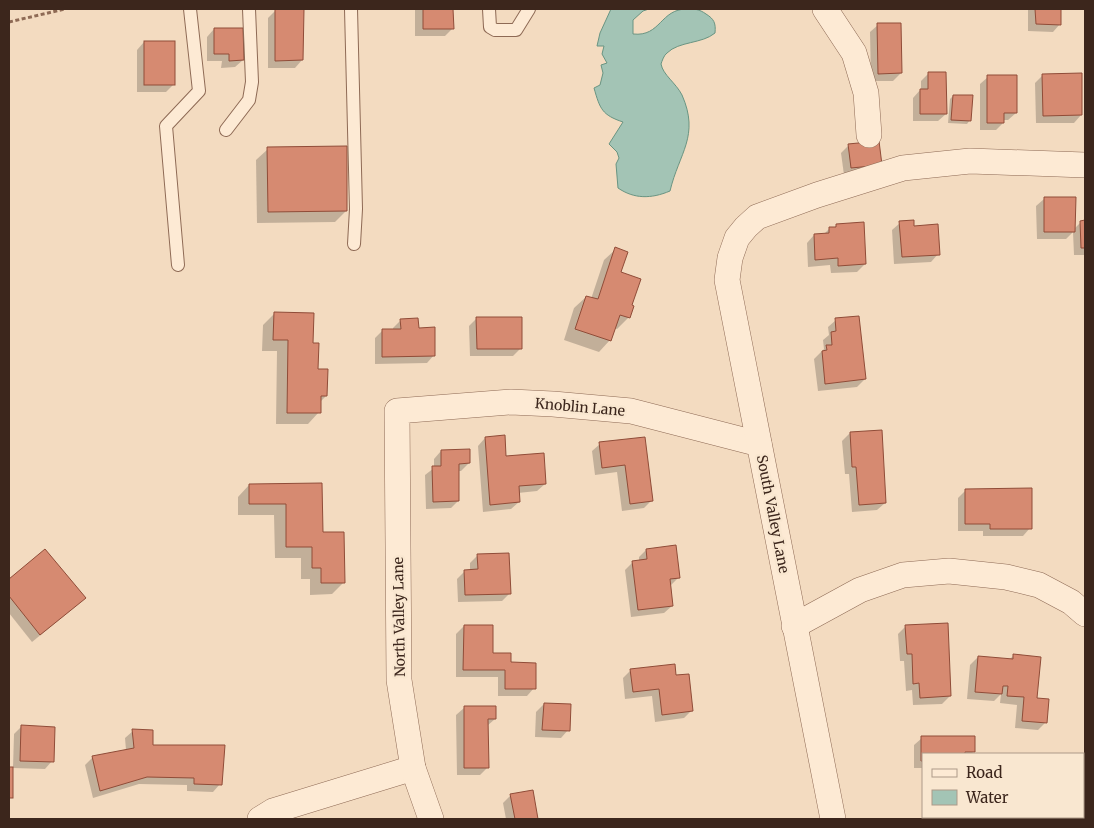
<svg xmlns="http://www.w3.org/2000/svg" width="1094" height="828" font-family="Merriweather,serif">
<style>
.water{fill:#a3c4b5;stroke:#699482}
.shadow{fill:#0003}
.building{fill:#d68a71;stroke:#904c38}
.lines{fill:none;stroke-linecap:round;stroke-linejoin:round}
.service-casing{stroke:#8e6a55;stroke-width:14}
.minor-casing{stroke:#8e6a55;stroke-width:26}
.path{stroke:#8e6a55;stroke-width:3;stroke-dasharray:4 2.5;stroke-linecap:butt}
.service{stroke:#fdead4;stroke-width:12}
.minor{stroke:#fdead4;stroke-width:25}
.labels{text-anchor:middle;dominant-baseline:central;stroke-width:5;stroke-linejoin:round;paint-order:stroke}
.street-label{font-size:14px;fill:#3c261c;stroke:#f9e7d0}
</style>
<rect width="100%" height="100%" fill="#f3dbc0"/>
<path class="water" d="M 611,9 L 649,9 L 643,11 L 633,20 L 633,34 C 661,37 660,9 687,9 C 695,9 699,9 706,14 C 714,19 716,23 715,33 C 702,44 679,41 667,53 C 664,55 662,61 661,64 C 663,75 676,83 682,95 C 700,136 679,153 670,191 C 651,199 634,199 618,188 L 616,164 L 619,158 L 617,152 L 609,144 L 623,122 C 602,115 600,109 594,88 L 600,85 L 603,73 L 601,65 L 607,63 L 602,54 L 604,46 L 597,46 L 600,33 Z"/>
<g class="shadow">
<polygon points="415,9 452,9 452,29 445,36 415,36"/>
<polygon points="1028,9 1060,9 1060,24 1053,32 1028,31"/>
<polygon points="276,10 302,60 295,68 268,68 268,18"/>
<polygon points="878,25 901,73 893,81 871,81 870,32"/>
<polygon points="214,29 243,60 235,67 221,68 222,61 207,61 207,37"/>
<polygon points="144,42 174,84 166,92 137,92 137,50"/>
<polygon points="929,73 946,114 938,121 913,121 913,98 921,89 921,81"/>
<polygon points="1043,75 1081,115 1074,123 1036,123 1035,83"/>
<polygon points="988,77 1016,113 1008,120 1003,120 1003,123 996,130 980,130 980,84"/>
<polygon points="953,96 970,120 967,124 948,123 950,99"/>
<polygon points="849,145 880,165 844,175 841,153"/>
<polygon points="268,149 346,211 335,222 257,223 256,160"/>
<polygon points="1044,199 1074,229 1081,222 1085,222 1085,255 1074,255 1073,232 1066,239 1037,239 1036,206"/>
<polygon points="900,223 938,254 931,262 894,264 892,230"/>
<polygon points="837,225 865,264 857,272 831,273 830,265 808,267 807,243 814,235 824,234 829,229 834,228"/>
<polygon points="616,249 619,273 630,306 629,317 617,329 614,328 610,340 599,352 564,340 574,308 586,297 591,299 604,260"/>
<polygon points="274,314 312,344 317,370 326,396 319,403 319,412 308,424 276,424 277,351 262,351 263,325"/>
<polygon points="477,318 521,348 513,356 470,356 469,326"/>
<polygon points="401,320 418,329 434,355 427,363 375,364 375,338 382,331 393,330 393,328"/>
<polygon points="836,320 865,379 857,387 818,391 814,359 824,349 823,340 829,335 828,327"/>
<polygon points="850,433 885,503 877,510 852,512 849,474 845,474 842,441"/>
<polygon points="485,438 505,457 545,484 537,491 518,493 519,502 511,509 483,512 478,446"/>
<polygon points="644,438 652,500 644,508 622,511 617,472 595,475 592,451 600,444"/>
<polygon points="441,451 469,463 461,471 458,471 458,501 451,508 426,509 425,475 434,468 434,459"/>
<polygon points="321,484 322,534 343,583 332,594 310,595 310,579 301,579 301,558 275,558 274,515 238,515 238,497 249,485"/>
<polygon points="966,490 1030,528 1023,536 983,536 983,531 958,531 958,498"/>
<polygon points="45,550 76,606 32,642 9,613 9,580"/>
<polygon points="646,550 678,578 671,585 672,606 664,613 631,617 625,570 633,562 639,561 639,557"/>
<polygon points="478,555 509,594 502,601 458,602 457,579 465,571 470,571 470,563"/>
<polygon points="464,626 492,654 510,664 534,688 527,696 498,696 498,677 456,677 456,634"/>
<polygon points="906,626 950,696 942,704 913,705 912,690 906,691 904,661 900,661 898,634"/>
<polygon points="1014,655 1036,699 1046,722 1038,730 1015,728 1017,705 1000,703 1001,694 994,701 967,699 970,665 978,657 1009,660"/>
<polygon points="631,670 675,677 691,711 684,718 655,722 652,696 625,699 623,678"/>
<polygon points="544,704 568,730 561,738 535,737 536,712"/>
<polygon points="464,708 495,719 487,726 487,768 480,775 457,775 456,715"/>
<polygon points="22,726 52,761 45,769 13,768 14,734"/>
<polygon points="133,731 152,747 220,784 213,792 187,791 187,785 139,784 93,798 85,765 93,757 126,750 125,738"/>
<polygon points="922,738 974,751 971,754 923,754 923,768 914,768 914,745"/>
<polygon points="532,791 537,819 506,819 503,803 511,795"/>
<rect x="931" y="817" width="28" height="2"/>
<rect x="1010" y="817" width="47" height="2"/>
</g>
<g class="building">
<polygon points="275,9 304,9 303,60 275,61"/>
<polygon points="423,9 453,9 454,29 423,29"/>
<polygon points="1035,9 1061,9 1061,25 1036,24"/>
<polygon points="877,23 901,23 902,73 878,74"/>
<polygon points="214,28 243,28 244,60 229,61 229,54 214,54"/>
<rect x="144" y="41" width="31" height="44"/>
<polygon points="928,72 946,72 947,114 920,114 920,89 928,89"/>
<polygon points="1082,73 1082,115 1043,116 1042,74"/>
<polygon points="987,75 1017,75 1017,113 1004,113 1004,123 987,123"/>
<polygon points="953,95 973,95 971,121 951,120"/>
<polygon points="879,141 882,165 851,168 848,144"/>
<polygon points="347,146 347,211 268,212 267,147"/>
<polygon points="1044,197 1076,197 1075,232 1044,232"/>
<polygon points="914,220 914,226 938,224 940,255 902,257 899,221"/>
<polygon points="1085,220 1085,248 1081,248 1080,221"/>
<polygon points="864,222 866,264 838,266 838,258 815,260 814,234 829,233 829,227 836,227 836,224"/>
<polygon points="615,247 628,252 621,272 641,279 632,305 634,306 630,318 620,315 611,341 575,329 586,296 598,299"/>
<polygon points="274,312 314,313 313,343 319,343 318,369 328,369 327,396 321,396 321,413 287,413 288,340 273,340"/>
<polygon points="859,316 866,379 825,384 822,351 827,350 826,345 832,345 831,332 836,331 835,318"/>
<polygon points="476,317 522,317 522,349 477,349"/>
<polygon points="418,318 419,328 435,327 435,356 382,357 382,329 401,329 400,319"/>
<polygon points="882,430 886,503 859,505 856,467 852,467 850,432"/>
<polygon points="505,435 506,456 544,453 546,484 519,486 520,502 490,505 485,437"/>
<polygon points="645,437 653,501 630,504 625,465 602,468 599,442"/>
<polygon points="470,449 470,463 459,464 459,501 433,502 432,466 441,466 441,450"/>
<polygon points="322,483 323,532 344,532 345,583 321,583 321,568 312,568 312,547 286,547 286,504 249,504 249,484"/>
<polygon points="1032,488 1032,529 990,529 990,524 965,524 965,489"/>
<polygon points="676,545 680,578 670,579 673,606 638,610 632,561 647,559 646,549"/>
<polygon points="45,549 86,598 40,635 9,596 9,579"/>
<polygon points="509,553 511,594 465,595 464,570 478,569 477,554"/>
<polygon points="948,623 951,696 920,698 919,683 913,684 912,654 907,654 905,625"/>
<polygon points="464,625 493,625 493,653 511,653 511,662 536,663 536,689 505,689 505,670 463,670"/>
<polygon points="1013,654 1041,657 1037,698 1049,699 1047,723 1022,721 1024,697 1007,696 1008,686 1003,686 1002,694 975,692 978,656 1013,659"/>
<polygon points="675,664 676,675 689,674 693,711 662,715 659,689 633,692 630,669"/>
<polygon points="544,703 571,704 570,731 542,730"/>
<polygon points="464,706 496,706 496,719 488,719 489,768 464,768"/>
<polygon points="21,725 55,727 54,762 20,761"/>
<polygon points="132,729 153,730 153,745 225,745 222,785 194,784 194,778 147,777 100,791 92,756 134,748"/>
<polygon points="921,736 975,736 975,752 965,752 965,754 923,754 923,761 921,761"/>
<rect x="9" y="767" width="4" height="31"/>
<polygon points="533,790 538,819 515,819 510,794"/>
<rect x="938" y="817" width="23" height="2"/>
<rect x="1018" y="817" width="41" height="2"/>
</g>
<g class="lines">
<defs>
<g id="service">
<polyline points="351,9 356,209 354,244"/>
<polyline points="489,9 490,27 495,30 516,30 529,9"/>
<polyline points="226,130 249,100 252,82 249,9"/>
<polyline points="178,265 166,126 199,91 190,9"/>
</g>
<g id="minor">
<polyline points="825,9 854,53 866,93 869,135"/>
<polyline points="794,626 860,590 903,575 949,571 1006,577 1039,585 1071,602 1085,614"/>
<polyline points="260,819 273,811 413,768"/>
<polyline points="431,819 413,768 399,680 397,411 511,402 553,404 631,411 759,444"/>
<polyline points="833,819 727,280 730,258 737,238 746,227 757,217 817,195 903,168 970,161 1085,165"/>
</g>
</defs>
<use href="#service" class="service-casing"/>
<use href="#minor" class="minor-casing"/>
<polyline class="path" points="9,22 65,9"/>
<use href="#service" class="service"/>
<use href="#minor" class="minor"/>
</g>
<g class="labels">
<g class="street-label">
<text transform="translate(580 407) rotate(5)">Knoblin Lane</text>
<text transform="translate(773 514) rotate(79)">South Valley Lane</text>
<text transform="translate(399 617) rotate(-91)">North Valley Lane</text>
</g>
</g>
<rect width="1094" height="828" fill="none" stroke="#3c261c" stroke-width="20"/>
<rect x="922" y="753" width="162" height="65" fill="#f9e7d0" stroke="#ad9a88"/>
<rect x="932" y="769" width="25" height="8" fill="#fdead4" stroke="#ad9a88"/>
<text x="966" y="778" font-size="15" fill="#3c261c">Road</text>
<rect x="932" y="790" width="25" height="15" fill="#a3c4b5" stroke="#ad9a88"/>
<text x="966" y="803" font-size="15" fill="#3c261c">Water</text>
</svg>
